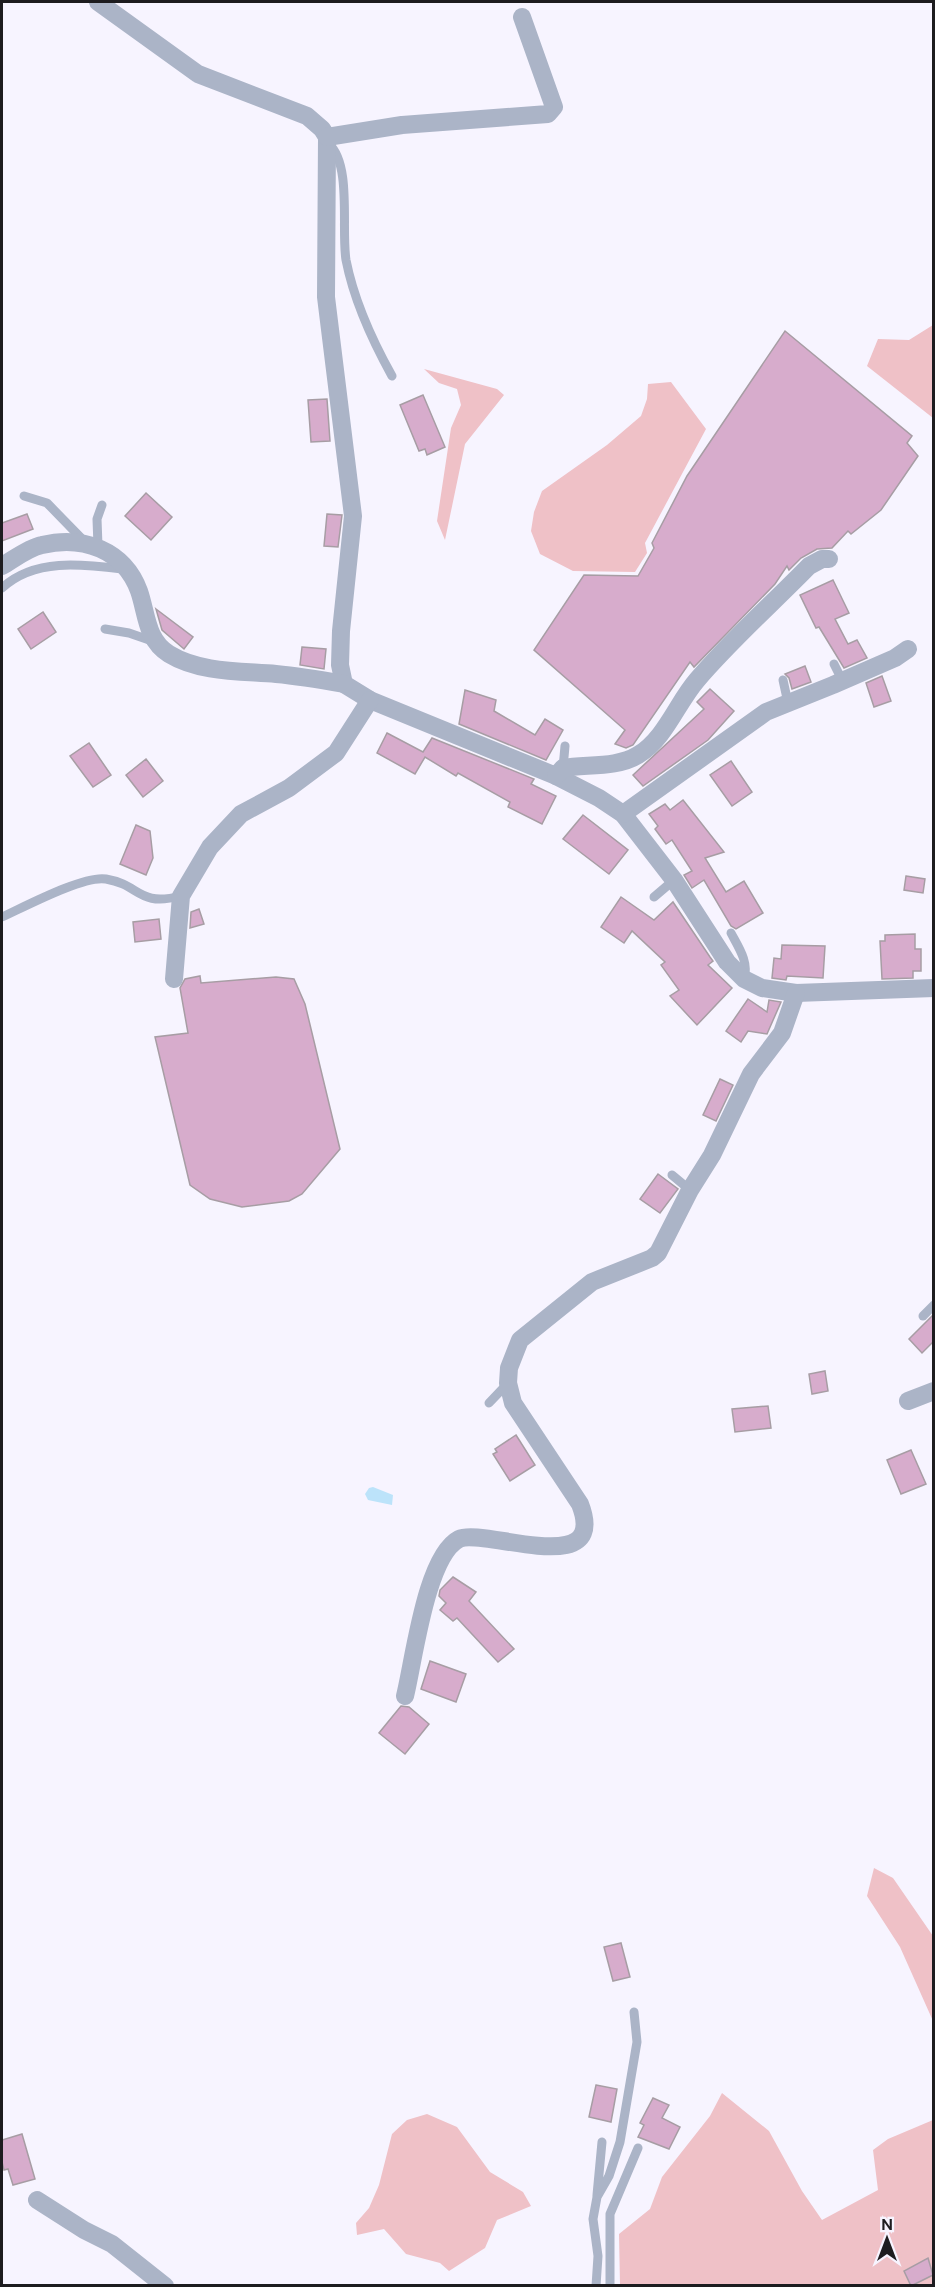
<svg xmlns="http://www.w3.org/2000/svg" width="935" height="2287" font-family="'DM Sans',sans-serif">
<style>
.green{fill:#efc1c7}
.water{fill:#bce3fa}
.building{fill:#d7accc;stroke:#a79da4;stroke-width:1.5}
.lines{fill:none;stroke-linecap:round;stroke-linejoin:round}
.lane{stroke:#abb4c7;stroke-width:9}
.street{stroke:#abb4c7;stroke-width:18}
</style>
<rect width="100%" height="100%" fill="#f7f4ff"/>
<g class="green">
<polygon points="933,325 933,418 867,366 878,339 909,340"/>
<polygon points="424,369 497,389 504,395 465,444 445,540 437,521 451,428 461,405 457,389 439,383"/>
<polygon points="671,382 706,429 645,543 647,553 635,572 573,571 540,554 531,531 534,512 542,491 607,445 641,416 647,399 648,384"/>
<polygon points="874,1868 893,1878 933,1936 933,2021 900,1947 867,1896"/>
<polygon points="722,2093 769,2131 802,2191 822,2220 878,2190 873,2150 888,2139 933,2120 933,2285 620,2285 619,2234 650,2209 662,2177 710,2116"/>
<polygon points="427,2114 457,2127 490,2172 523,2192 531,2206 497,2220 485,2248 449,2271 440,2263 406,2254 384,2229 357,2235 356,2223 369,2208 379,2185 392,2134 407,2120"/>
</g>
<polygon class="water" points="373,1487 393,1495 392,1505 368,1500 365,1494 369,1488"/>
<g class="building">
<polygon points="785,331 912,436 907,443 918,456 881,510 851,534 848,531 832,548 817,549 801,558 789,570 787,566 775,584 694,667 690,662 633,745 626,748 615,744 625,730 534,650 584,575 638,576 654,548 652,543 687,476"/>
<polygon points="423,395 445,447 427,455 425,449 419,451 400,405"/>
<polygon points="327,399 330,441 311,442 308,400"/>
<polygon points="146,493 172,517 151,540 125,516"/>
<polygon points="27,514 33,529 2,541 2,523"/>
<polygon points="327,514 342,515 338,547 324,546"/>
<polygon points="833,580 849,613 835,619 848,644 857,640 867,658 844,668 819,627 816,628 800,595"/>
<polygon points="156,609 193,637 184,649 162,630"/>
<polygon points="43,612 56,632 31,649 18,629"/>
<polygon points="302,647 326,649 324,669 300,665"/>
<polygon points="805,666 811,682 792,689 789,678 785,674"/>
<polygon points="882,676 891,701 874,707 866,683"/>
<polygon points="710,689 734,711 708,740 643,786 633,775 704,709 697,702"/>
<polygon points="465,690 496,700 494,711 535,735 545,719 563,730 546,760 459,724"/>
<polygon points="387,733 423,752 432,738 534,779 531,784 556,796 542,824 508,807 510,802 458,773 456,776 425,757 415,774 377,753"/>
<polygon points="89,743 111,775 93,787 70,756"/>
<polygon points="146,759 163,781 143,797 126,775"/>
<polygon points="731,761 752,792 732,806 710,775"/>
<polygon points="683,800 724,852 705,858 726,892 744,881 763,913 736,929 731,926 704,880 692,888 684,875 692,871 672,840 666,844 655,829 658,826 649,814 665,804 670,810"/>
<polygon points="583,815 628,850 609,874 563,839"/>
<polygon points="136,825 150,831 153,858 146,875 120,864"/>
<polygon points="906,876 925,879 923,893 904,890"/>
<polygon points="621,897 654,920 673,902 710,957 713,961 708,965 732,988 697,1025 670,996 679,990 661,965 665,962 632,931 624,943 601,927"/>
<polygon points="199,909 204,924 190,928 191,912"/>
<polygon points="159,919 161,939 135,942 133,922"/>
<polygon points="915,934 915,949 921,949 921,971 913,971 913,978 882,979 880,941 885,941 885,935"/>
<polygon points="782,945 825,946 823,978 787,976 786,980 772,978 774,958 781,959"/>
<polygon points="200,976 201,983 276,977 294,979 305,1004 340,1149 302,1194 289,1201 242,1207 210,1199 190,1185 155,1037 188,1033 180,988 185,979"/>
<polygon points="748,999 767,1012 769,1000 781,1002 767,1034 748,1031 741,1042 726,1031"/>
<polygon points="720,1079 733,1085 716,1121 703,1115"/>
<polygon points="658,1174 678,1189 660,1213 640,1199"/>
<polygon points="933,1315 933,1342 922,1353 909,1339"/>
<polygon points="825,1371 828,1391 812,1394 809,1374"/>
<polygon points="768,1406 771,1428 735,1432 732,1409"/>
<polygon points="516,1435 535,1465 510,1481 493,1454 497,1452 495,1449"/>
<polygon points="911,1450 926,1484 901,1494 887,1460"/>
<polygon points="453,1577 476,1592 469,1601 514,1649 498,1662 457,1618 453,1621 440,1610 446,1603 439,1596 440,1590"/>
<polygon points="430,1661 466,1674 456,1702 421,1689"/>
<polygon points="401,1706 409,1707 429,1724 405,1754 379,1733"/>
<polygon points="621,1943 630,1977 613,1981 604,1947"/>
<polygon points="596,2085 617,2089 611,2122 589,2117"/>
<polygon points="653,2098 669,2105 662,2118 680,2127 669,2149 638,2137 644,2125 640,2123"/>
<polygon points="22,2134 35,2179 13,2185 8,2169 4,2170 2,2162 2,2140"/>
<polygon points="928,2258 933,2275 911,2286 904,2271"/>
</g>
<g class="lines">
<g class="lane">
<path d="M 329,144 C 352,165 341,229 346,260 C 354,301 372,340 392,376"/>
<polyline points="24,496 47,503 85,542"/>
<polyline points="98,546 97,519 102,505"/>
<path d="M 2,588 C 34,558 82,564 123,569"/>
<polyline points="105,629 129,633 155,642"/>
<polyline points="834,664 842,680"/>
<polyline points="783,680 788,703"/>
<polyline points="563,768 565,746"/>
<polyline points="654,897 674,880"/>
<path d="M 2,917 C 24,907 84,875 106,879 C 141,885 137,907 181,896"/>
<path d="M 731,933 C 739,948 749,962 744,979"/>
<polyline points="672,1175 690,1190"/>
<polyline points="923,1316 934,1305"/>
<polyline points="489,1403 508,1383"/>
<polyline points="597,2195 602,2142"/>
<polyline points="596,2286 598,2256 593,2219 597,2197 609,2176 620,2142 637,2042 634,2012"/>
<polyline points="610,2286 610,2214 638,2148"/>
</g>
<g class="street">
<polyline points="98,2 198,74 307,116 322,129 327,137 326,297 353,516 341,631 340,665 344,684 370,700 556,776 599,798 623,814 674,880 727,962 744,979 762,988 796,993 934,988"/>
<polyline points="327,137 402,125 548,114 554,107 522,17"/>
<path d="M 2,566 C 14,559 28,548 42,545 C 83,535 124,550 139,591 C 147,614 146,640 169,654 C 200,673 242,671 276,674 C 299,676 322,680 344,684"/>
<path d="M 556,776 L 563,768 C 587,764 617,768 638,755 C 665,739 677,703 697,680 C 731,640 772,604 809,566 L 822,559 L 829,559"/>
<polyline points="623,814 766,712 833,685 895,658 908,649"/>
<polyline points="174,979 181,896 210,847 241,814 289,788 336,753 370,700"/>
<polyline points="908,1401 934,1391"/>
<path d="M 405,1696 C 414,1660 426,1556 459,1539 C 483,1527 610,1581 580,1504 L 513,1403 L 508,1383 L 509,1368 L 520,1340 L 592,1282 L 652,1258 L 658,1253 L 690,1190 L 712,1155 L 751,1074 L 782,1033 L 796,993"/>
<polyline points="37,2200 84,2230 112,2244 165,2286"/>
</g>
</g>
<rect width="935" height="2287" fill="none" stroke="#1d1c1f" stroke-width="6"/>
<g transform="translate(887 2239)" stroke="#f7f4ff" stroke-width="4.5" paint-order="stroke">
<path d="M0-4.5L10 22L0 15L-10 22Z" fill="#1d1c1f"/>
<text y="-9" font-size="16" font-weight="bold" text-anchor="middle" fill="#1d1c1f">N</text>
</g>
</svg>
